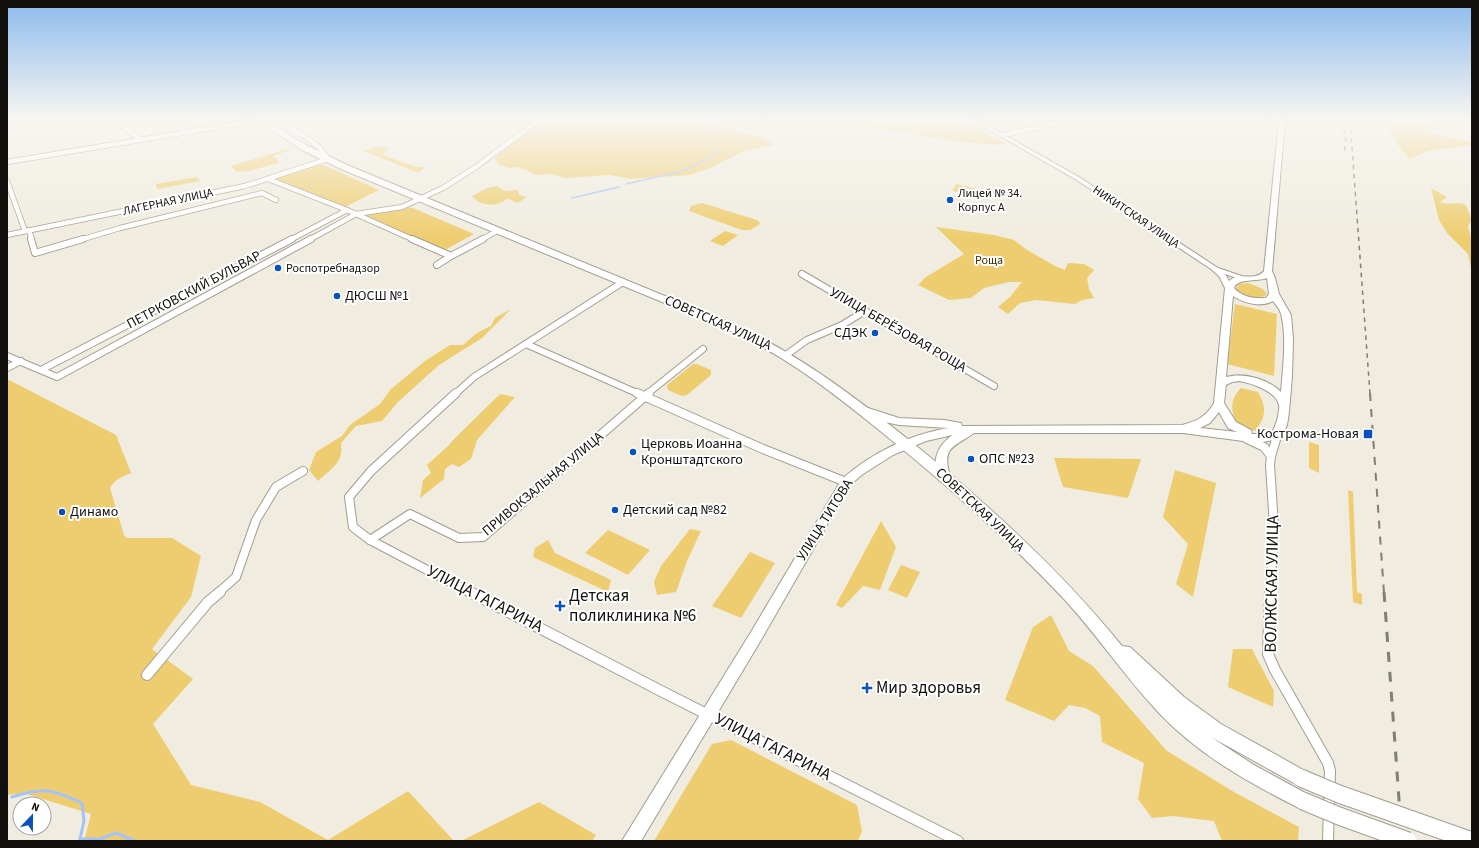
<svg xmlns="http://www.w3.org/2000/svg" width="1479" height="848" font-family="'Source Sans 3',sans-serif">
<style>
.green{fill:#eecd70}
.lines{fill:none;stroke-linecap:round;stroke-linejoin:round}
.stream-far1{stroke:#a5c3f4;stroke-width:1.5}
.stream{stroke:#a5c3f4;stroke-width:3}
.minor-far3-casing{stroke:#a19d91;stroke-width:6}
.minor-far2-casing{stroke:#a19d91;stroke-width:8}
.minor-far1-casing{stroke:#a19d91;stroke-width:10}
.minor-casing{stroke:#a19d91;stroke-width:12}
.tertiary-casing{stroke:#a19d91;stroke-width:2}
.secondary-casing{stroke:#a19d91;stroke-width:2}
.primary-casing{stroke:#a19d91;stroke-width:2}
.minor-far3{stroke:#fff;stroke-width:4.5}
.minor-far2{stroke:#fff;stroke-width:6}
.minor-far1{stroke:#fff;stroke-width:8}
.minor{stroke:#fff;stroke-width:10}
.tertiary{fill:#fff;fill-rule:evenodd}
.secondary{fill:#fff;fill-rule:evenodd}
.primary{fill:#fff;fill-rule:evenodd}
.rail-far2{stroke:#817e75;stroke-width:1.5;stroke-dasharray:4.5 4.5;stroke-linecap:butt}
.rail-far1{stroke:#817e75;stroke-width:2;stroke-dasharray:8 8;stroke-linecap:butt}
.rail{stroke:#817e75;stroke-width:3;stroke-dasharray:10 10;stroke-linecap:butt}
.primary-bridge-casing{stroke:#a19d91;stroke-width:19;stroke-linecap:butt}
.primary-bridge{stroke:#fff;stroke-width:17}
.poi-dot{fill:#0951bb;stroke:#fff;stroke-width:1.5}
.labels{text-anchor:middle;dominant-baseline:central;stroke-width:4;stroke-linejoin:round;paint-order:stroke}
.far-poi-label{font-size:12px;fill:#13110d;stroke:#fff;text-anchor:start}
.far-street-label{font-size:12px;fill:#13110d;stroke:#fff}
.far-park-label{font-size:12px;fill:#403204;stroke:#fff}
.street-label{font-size:14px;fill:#13110d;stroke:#fff}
.poi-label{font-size:14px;fill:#13110d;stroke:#fff;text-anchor:start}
.near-street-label{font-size:17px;fill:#13110d;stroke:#fff}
.near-poi-label{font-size:17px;fill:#13110d;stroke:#fff;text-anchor:start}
</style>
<rect width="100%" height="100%" fill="#f0ecdf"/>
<g class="green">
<polygon points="541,120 696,121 765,138 773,145 744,151 710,168 690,175 631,179 610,175 565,178 551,174 537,175 518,167 509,168 498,164 495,158"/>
<polygon points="858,120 963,120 1006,144 999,145 953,141 922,136 907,131 897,132 853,124"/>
<path d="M 1387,120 L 1413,120 L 1442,124 L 1423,130 L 1449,138 L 1472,142 L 1472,145 L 1427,151 L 1410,159 C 1401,149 1388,133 1387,120 Z"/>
<polygon points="376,146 389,148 383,155 416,167 425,167 419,172 416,172 363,151"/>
<polygon points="288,149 290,150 273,156 277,159 278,163 250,171 237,172 231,166"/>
<polygon points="319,163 379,190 345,207 273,179"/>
<polygon points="197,177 200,181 157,189 156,184"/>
<polygon points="956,184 985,191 981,197 952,191"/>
<path d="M 497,186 L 505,191 L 518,190 L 519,195 L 526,197 L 523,200 L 516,203 L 508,198 C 499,207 480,207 472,196 L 487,188 Z"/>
<path d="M 1431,188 L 1447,197 L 1440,202 C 1449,206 1457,201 1466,205 L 1472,220 L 1468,226 L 1472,241 L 1472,272 L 1468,254 L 1447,233 L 1439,220 Z"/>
<polygon points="702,203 757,220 760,223 759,225 750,230 742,230 689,211 691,206"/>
<polygon points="404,207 413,208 474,234 443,251 363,215"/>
<polygon points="936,227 994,235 1014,240 1027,250 1055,266 1065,270 1068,263 1084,264 1094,270 1087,278 1089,289 1094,298 1082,300 1075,304 1036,300 1020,303 1008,314 998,307 1010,297 1022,282 1009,282 984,288 971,298 949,300 918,285 926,277 964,254"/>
<polygon points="725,231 738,235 723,246 710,241"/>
<path d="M 1248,283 L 1263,289 L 1267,294 L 1265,296 C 1256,300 1241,297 1236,288 L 1239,284 Z"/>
<polygon points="1235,304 1277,314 1274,376 1227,364"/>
<path d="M 511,309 L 482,338 L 439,365 L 398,402 L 382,421 L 356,426 L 341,443 C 344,463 331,469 318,481 L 309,470 L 316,452 L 342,436 L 350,425 L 380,404 L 391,389 L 425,361 L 450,345 L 463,345 L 477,333 L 491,326 L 495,318 Z"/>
<polygon points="693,364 697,364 711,370 711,375 687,395 682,396 668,390 667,385"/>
<path d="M 7,379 L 116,435 L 131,473 C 122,477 115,479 110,488 L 124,535 L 127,538 L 172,538 L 201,556 L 191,597 L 152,649 L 193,679 L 153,724 L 191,785 L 260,802 L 328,840 L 408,791 L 454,841 L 84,841 L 91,814 L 24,793 L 7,795 Z"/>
<path d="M 1241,388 L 1258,392 C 1267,408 1266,417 1255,431 L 1237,425 C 1231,411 1229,400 1241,388 Z"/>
<polygon points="500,394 515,397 477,440 471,459 459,467 452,464 445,469 444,479 420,498 423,480 431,473 427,465 448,446 455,438"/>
<polygon points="1309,442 1319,445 1319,473 1309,468"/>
<polygon points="1054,458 1141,459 1128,498 1063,487"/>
<polygon points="1175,470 1216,483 1193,597 1176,584 1188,544 1163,517"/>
<polygon points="1348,490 1353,492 1357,592 1362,594 1362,605 1353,602"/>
<polygon points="881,521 896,547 880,590 863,586 842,608 836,605"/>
<polygon points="690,529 701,531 687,561 676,592 657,595 654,582 661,566"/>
<polygon points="608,530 650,550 628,575 585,553"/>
<polygon points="548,540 555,553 611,580 608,592 533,557 535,548"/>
<polygon points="750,552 775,563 741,618 712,606"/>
<polygon points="901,565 920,572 907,598 888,590"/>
<polygon points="1051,615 1069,651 1093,666 1167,751 1234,792 1299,827 1298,841 1222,841 1214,821 1173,816 1152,818 1138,799 1144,763 1102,742 1100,716 1085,708 1069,705 1054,721 1005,700 1033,627"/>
<polygon points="1233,649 1252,649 1274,691 1273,707 1228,687"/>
<polygon points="731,740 857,805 862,831 858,841 654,841 712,744"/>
<polygon points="539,802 596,835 592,841 461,841"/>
</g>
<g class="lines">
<g class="stream-far1">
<polyline points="626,184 683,171 704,161 720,150"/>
<polyline points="572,198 619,187"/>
</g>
<path class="stream" d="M 12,797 C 44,787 52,789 82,803 L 84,821 L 80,839 L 100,839 L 116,833 L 135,841"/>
<defs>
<g id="minor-far3">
<polyline points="115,120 141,140"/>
<polyline points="1003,135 1073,120"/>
<polyline points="7,162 260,120"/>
<polyline points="268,179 347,210 414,240"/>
<polyline points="7,181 25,231"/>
<polyline points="29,230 32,240"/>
<path d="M 7,235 L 245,186 L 328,159 C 317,140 294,131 276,120"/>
<polyline points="80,240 120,228 262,193 276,200"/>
<polyline points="290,240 347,210"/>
<polyline points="309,240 356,214 402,207 443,188 476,167 539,120"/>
<polyline points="481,240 497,231"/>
</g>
<g id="minor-far2">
<polyline points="31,239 35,253 83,239"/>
<polyline points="412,239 451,256 483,239"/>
<polyline points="437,265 451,256"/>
<polyline points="802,274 994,386"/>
<polyline points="526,344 639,394"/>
<polyline points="786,355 807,340 842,325 865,311"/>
<polyline points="7,356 57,377 311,239"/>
<polyline points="7,368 21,361"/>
<polyline points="41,370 292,239"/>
<polyline points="455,394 474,377 623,282"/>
<polyline points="647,394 703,349"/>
</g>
<g id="minor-far1">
<polyline points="456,393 371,471 349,497 353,527 370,540 471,593"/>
<polyline points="637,393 763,449 846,482"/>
<polyline points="1247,439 1264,447 1271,456"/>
<polyline points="370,540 410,514 459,538 483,537 649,393"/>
<polyline points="218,593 236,577 256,520 276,487 303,471"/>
<polyline points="1270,593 1274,526 1270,465 1271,456 1278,433"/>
</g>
<g id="minor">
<polyline points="470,592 661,691 958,841"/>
<polyline points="1270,592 1268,654 1275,670 1328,763 1330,771 1328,841"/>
<polyline points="147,675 208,602 220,592"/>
</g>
<polygon id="tertiary" points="972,120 978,120 1079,177 1218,268 1250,279 1246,281 1225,274 1233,288 1232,290 1226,290 1219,276 1211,269 1075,179"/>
<path id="secondary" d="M 1279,120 L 1285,120 L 1272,271 L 1275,278 L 1279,294 L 1291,315 L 1293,339 L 1292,376 L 1289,412 L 1287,425 L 1282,436 L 1278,439 L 1258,443 L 1183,433 L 974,433 C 955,447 941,446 950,476 L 948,479 L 944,480 L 940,479 C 930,462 938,444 953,435 L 926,441 L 893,455 L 863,474 L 850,485 L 761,640 L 641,841 L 622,841 L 751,632 L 842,479 C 872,453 908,435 948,428 L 899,425 L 880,421 L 861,414 L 860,411 L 861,408 L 865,407 L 899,418 L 944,420 L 961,423 L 962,426 L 1182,425 C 1197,421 1206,417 1214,403 L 1225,288 C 1233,267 1253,284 1264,271 ZM 1267,278 L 1269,294 L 1266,298 C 1254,299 1242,297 1234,288 C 1237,278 1257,282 1267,278 ZM 1233,296 C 1244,303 1262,308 1273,301 C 1276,305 1280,309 1281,314 C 1287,336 1283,368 1281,392 C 1268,379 1244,372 1226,377 ZM 1239,381 C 1251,383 1276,391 1279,405 C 1280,408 1278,414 1278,417 C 1276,423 1275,428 1272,432 L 1266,434 L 1252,434 L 1251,430 L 1236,422 L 1224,403 L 1226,385 L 1232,382 ZM 1219,412 L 1228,428 L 1237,432 L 1200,428 L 1210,423 Z"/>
<path id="primary" d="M 257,120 L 264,120 L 308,146 L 347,165 L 728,322 C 797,352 855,397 914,444 C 989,505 1061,571 1122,646 L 1130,647 L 1184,697 L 1221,724 L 1307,772 L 1310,778 L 1307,784 L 1301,787 L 1211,737 L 1254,765 L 1309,795 L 1312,801 L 1309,807 L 1303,810 L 1297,807 C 1247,782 1198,754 1159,713 C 1125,677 1098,636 1064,599 C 1007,539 944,482 879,430 C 827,388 782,353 720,326 L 341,169 L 302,150 Z"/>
</defs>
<use href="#minor-far3" class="minor-far3-casing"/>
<use href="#minor-far2" class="minor-far2-casing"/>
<use href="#minor-far1" class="minor-far1-casing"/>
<use href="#minor" class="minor-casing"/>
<use href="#tertiary" class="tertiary-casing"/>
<use href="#secondary" class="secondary-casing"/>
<use href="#primary" class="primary-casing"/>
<use href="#minor-far3" class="minor-far3"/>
<use href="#minor-far2" class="minor-far2"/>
<use href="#minor-far1" class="minor-far1"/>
<use href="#minor" class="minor"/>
<use href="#tertiary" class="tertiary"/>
<use href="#secondary" class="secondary"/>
<use href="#primary" class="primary"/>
<g class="rail-far2">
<polyline points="1341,120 1346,137 1344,154"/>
<polyline points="1350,120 1370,394"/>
<polyline points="1361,120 1361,124"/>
</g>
<polyline class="rail-far1" points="1370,393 1384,593"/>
<polyline class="rail" points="1384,592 1402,841"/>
<defs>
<g id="primary-bridge">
<polyline points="1301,778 1339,794 1472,841"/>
<polyline points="1303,801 1339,816 1408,841"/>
</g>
</defs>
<use href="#primary-bridge" class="primary-bridge-casing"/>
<use href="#primary-bridge" class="primary-bridge"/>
</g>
<linearGradient id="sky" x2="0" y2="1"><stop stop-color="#8dbaed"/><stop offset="0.5" stop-color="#f8f6f1"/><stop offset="1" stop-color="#f8f6f1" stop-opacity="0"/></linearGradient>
<rect width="1479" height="238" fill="url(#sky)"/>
<g class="poi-dot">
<circle cx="950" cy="200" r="4"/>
<circle cx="278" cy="268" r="4"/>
<circle cx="337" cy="296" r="4"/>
<circle cx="875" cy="333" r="4"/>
<rect x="1363" y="429" width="10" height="10" rx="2"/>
<circle cx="633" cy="452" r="4"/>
<circle cx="971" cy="459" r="4"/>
<circle cx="615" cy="510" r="4"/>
<circle cx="62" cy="512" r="4"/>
<path d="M558 600h4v4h4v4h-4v4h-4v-4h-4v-4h4z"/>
<path d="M865 682h4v4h4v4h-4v4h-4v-4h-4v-4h4z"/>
</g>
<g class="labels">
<g class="far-poi-label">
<text x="958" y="193">Лицей № 34.<tspan x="958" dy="14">Корпус А</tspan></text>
<text x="286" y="268">Роспотребнадзор</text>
</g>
<g class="far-street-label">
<text transform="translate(168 202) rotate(-12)">ЛАГЕРНАЯ УЛИЦА</text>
<text transform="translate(1136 217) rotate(34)">НИКИТСКАЯ УЛИЦА</text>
</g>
<g class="far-park-label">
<text x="989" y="260">Роща</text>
</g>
<g class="street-label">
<text transform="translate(194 290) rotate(-28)">ПЕТРКОВСКИЙ БУЛЬВАР</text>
<text transform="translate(718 323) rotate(24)">СОВЕТСКАЯ УЛИЦА</text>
<text transform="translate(898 330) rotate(30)">УЛИЦА БЕРЁЗОВАЯ РОЩА</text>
<text transform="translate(543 484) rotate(-40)">ПРИВОКЗАЛЬНАЯ УЛИЦА</text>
<text transform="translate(980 510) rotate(43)">СОВЕТСКАЯ УЛИЦА</text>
<text transform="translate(825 520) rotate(-58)">УЛИЦА ТИТОВА</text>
</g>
<g class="poi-label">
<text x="345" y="296">ДЮСШ №1</text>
<text x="867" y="333" text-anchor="end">СДЭК</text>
<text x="1359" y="434" text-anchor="end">Кострома-Новая</text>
<text x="641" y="444">Церковь Иоанна<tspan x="641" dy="16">Кронштадтского</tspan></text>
<text x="979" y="459">ОПС №23</text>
<text x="623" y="510">Детский сад №82</text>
<text x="70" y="512">Динамо</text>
</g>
<g class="near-street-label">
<text transform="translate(1272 584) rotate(-89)">ВОЛЖСКАЯ УЛИЦА</text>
<text transform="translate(485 599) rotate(27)">УЛИЦА ГАГАРИНА</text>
<text transform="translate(773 747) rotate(27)">УЛИЦА ГАГАРИНА</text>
</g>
<g class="near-poi-label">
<text x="569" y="596">Детская<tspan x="569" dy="20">поликлиника №6</tspan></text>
<text x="876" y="688">Мир здоровья</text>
</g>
</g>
<rect width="1479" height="848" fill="none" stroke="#13110d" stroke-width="16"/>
<g transform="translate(32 816) rotate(22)"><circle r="19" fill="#ffffff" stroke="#a1a09e"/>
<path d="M0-3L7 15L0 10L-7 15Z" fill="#0951bb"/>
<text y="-6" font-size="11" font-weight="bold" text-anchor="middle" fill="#13110d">N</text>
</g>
</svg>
